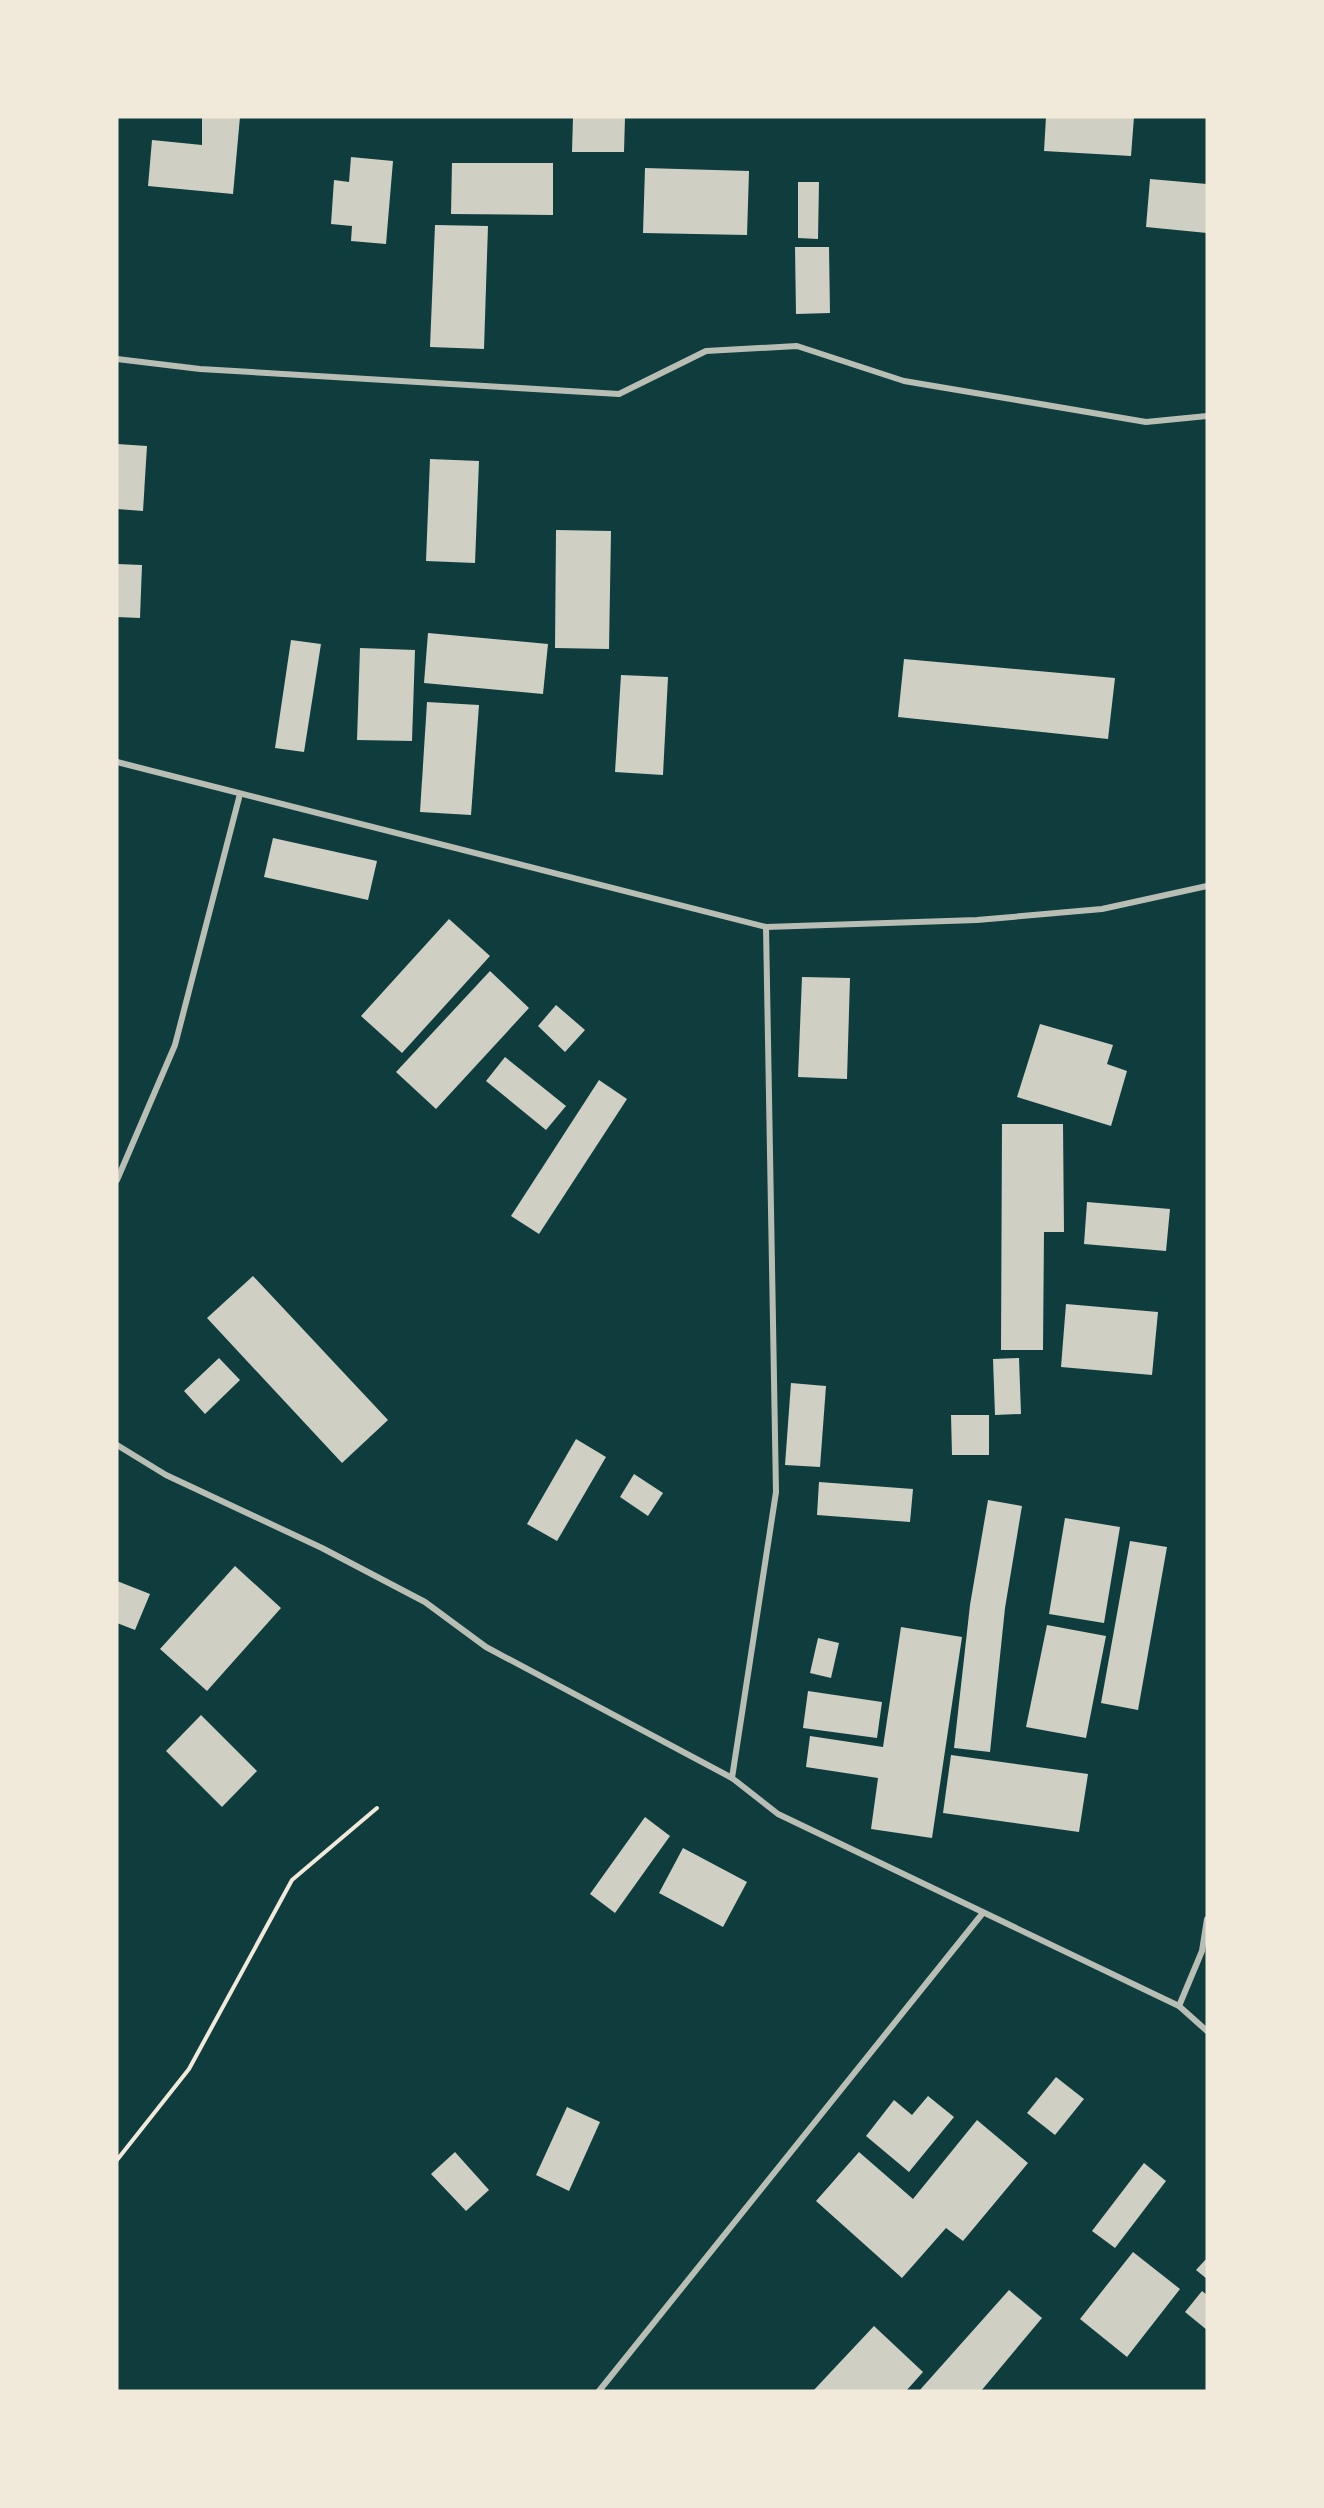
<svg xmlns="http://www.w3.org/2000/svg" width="1324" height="2508" font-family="Raleway,sans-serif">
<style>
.building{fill:#cfcfc3}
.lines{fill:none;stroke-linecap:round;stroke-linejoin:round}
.path{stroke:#f1e9da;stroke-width:4}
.minor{stroke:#b8beb3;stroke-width:6}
</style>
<rect width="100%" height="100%" fill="#0f3d3e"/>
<g class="building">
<polygon points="202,117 240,117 233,194 148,186 152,140 202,145"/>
<polygon points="573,117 625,117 624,152 572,152"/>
<polygon points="1046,117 1134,117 1131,156 1044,151"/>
<polygon points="351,157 393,161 386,244 351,241 352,226 331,224 334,180 349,182"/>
<polygon points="452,163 553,163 553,215 451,214"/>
<polygon points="645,168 749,171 747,235 643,233"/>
<polygon points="1150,179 1207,184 1207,233 1146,227"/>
<polygon points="798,182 819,182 818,239 798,238"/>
<polygon points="435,225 488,226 484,349 430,347"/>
<polygon points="795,247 829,247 830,313 796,314"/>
<polygon points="117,444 147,446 143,511 117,509"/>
<polygon points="430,459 479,461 475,563 426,561"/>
<polygon points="556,530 611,531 609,649 555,648"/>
<polygon points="117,564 142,565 140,618 117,617"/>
<polygon points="428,633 548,644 543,694 424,683"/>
<polygon points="291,640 321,644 304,752 275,748"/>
<polygon points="360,648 415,650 412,741 357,740"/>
<polygon points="904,659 1115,678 1108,739 898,717"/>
<polygon points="621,675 668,677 663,775 615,772"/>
<polygon points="427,702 479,705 471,815 420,812"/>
<polygon points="273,838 377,861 368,900 264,877"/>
<polygon points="449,919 490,956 402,1053 361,1016"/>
<polygon points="490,971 529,1008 436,1109 396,1072"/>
<polygon points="802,977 850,978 847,1079 798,1077"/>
<polygon points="556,1005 585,1030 565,1052 538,1026"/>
<polygon points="1040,1024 1113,1045 1107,1064 1127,1071 1111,1126 1017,1097"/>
<polygon points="505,1057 566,1106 546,1130 486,1081"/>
<polygon points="599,1080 627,1099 539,1234 511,1216"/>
<polygon points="1002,1124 1063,1124 1064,1232 1044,1232 1043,1350 1001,1350"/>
<polygon points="1087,1202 1170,1209 1166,1251 1084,1244"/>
<polygon points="253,1276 388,1420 342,1463 207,1318"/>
<polygon points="1066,1304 1158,1312 1152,1375 1061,1367"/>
<polygon points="219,1358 240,1380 205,1414 184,1391"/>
<polygon points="1019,1358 1021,1414 995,1415 993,1359"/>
<polygon points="791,1383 826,1386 820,1467 785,1465"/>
<polygon points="951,1415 989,1415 989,1455 952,1455"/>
<polygon points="576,1439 606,1457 557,1541 527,1524"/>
<polygon points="634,1474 663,1493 648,1516 620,1497"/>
<polygon points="819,1482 913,1489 910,1522 817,1515"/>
<polygon points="988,1500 1022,1506 1005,1608 990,1752 954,1748 970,1605"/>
<polygon points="1065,1518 1120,1527 1104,1623 1049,1614"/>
<polygon points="1130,1541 1167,1547 1138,1710 1101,1703"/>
<polygon points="235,1566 281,1608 207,1691 160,1649"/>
<polygon points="117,1581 150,1594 135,1630 117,1623"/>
<polygon points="1047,1625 1106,1636 1086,1738 1026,1727"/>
<polygon points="901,1627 962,1637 932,1838 871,1829 878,1778 806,1767 810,1736 883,1747"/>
<polygon points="818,1638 839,1643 831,1678 810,1673"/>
<polygon points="808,1691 882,1702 877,1738 803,1728"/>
<polygon points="201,1715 257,1771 222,1807 166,1751"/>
<polygon points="951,1755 1088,1774 1079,1832 943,1813"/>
<polygon points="645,1817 670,1836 615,1913 590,1894"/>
<polygon points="683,1848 747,1882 723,1927 659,1893"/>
<polygon points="1056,2077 1084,2099 1055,2135 1027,2113"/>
<polygon points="928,2096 954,2117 909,2172 866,2136 894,2100 912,2115"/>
<polygon points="567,2107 600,2122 569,2191 536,2175"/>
<polygon points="977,2120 1028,2163 963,2241 946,2228 902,2278 816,2201 859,2152 913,2199"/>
<polygon points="455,2152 489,2190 466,2211 431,2174"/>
<polygon points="1144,2163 1166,2181 1115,2248 1092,2231"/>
<polygon points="1133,2252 1180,2289 1127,2357 1080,2319"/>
<polygon points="1207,2258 1207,2279 1196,2270"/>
<polygon points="1009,2290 1042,2318 981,2391 919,2391"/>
<polygon points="1202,2291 1207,2295 1207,2330 1185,2312"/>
<polygon points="874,2326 923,2372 906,2391 813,2391"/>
</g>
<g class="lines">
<polyline class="path" points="117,2160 189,2069 292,1880 377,1808"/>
<g class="minor">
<polyline points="117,359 200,369 619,394 706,351 797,346 904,381 1011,399 1146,422 1207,416"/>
<polyline points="117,762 766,927 977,920 1102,909 1207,886"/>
<polyline points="766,927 776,1492 732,1778 778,1814 1179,2006 1207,2031"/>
<polyline points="117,1180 175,1045 240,794"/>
<polyline points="117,1445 166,1475 322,1548 425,1602 486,1647 732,1778"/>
<polyline points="1179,2006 1202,1951 1207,1919"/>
<polyline points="599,2391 982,1914"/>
</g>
</g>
<rect width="1324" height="2508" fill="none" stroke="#f1e9da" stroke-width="237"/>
</svg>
